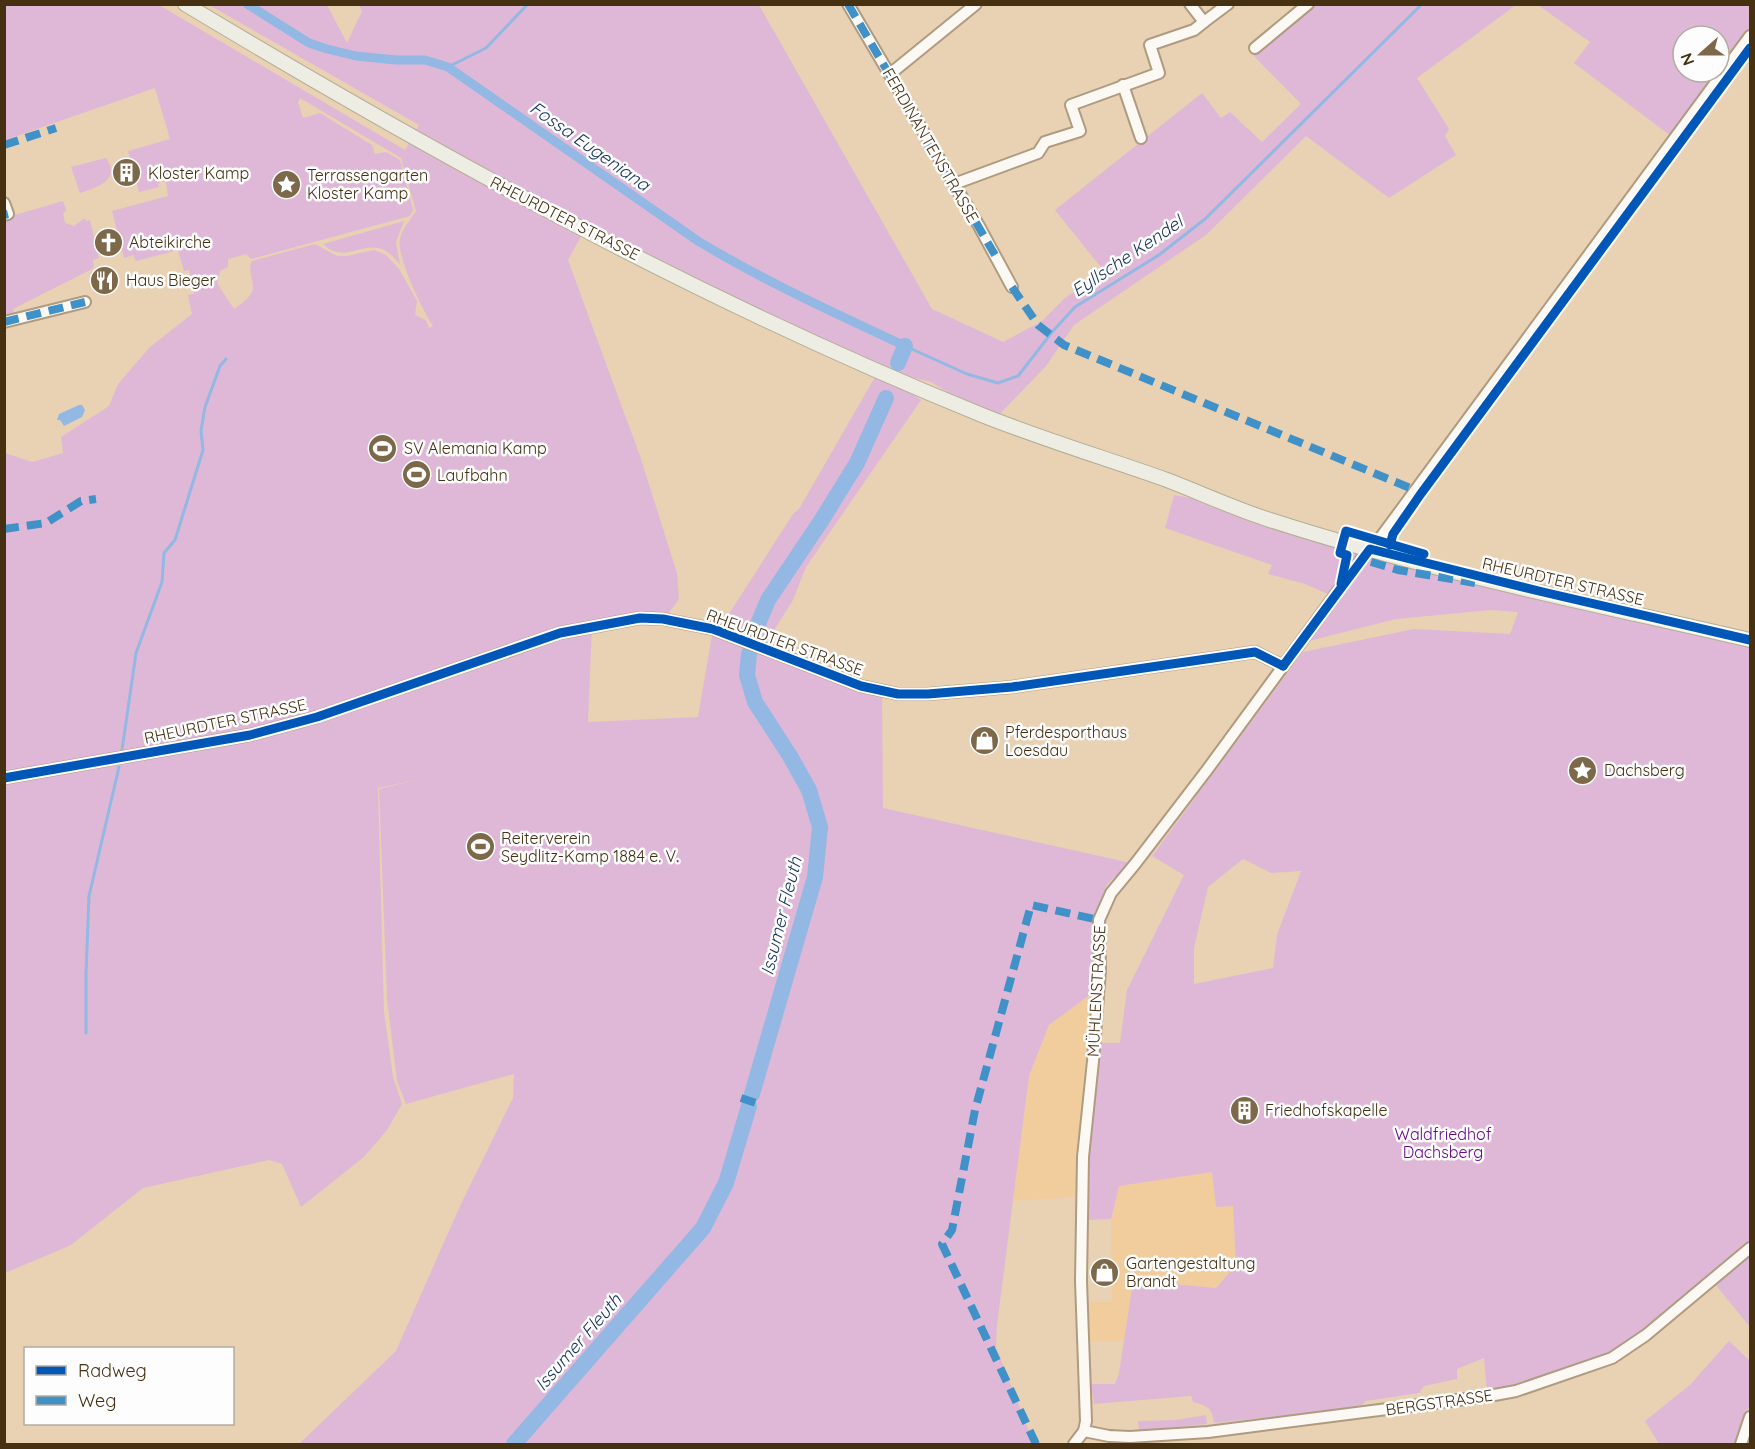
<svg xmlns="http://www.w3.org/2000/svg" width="1755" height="1449" font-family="Quicksand,sans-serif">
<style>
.built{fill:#f1cd9e}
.green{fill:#dfb8d7;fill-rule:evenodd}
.water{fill:#92b8e3}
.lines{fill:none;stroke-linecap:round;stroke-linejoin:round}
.stream{stroke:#92b8e3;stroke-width:3}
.canal{stroke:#92b8e3;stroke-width:9}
.river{stroke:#92b8e3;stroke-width:16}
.minor-casing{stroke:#af9b7f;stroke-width:14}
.major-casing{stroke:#b4ae94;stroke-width:16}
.minor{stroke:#fcf8f4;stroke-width:10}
.major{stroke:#edede3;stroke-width:14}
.quiet{stroke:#4091c8;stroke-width:8;stroke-dasharray:15 8;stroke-linecap:butt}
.cycleway-casing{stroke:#fdfdfd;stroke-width:13}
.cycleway{stroke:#0057b8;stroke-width:9}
.labels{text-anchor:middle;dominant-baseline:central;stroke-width:5;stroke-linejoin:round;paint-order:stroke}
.street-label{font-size:16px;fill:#453012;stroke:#fdfdfd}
.poi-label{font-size:16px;fill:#453012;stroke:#fdfdfd;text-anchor:start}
.park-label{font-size:16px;fill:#68078b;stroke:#fdfdfd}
.water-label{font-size:18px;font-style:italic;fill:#123358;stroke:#fdfdfd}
</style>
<rect width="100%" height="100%" fill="#e9d1b3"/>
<g class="built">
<polygon points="1095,991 1089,1066 1077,1157 1077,1197 1013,1201 1029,1076 1049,1025"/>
<polygon points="1212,1171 1216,1207 1233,1206 1236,1264 1216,1288 1139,1281 1132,1288 1125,1341 1087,1342 1088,1308 1091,1302 1112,1302 1111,1219 1119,1186"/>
</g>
<g class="green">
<path d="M 5,5 L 159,5 L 405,150 L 419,125 L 209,5 L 327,5 L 347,43 L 362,11 L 359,5 L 759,5 L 932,309 L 1003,342 L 1042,321 L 1065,298 L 1104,271 L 1055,210 L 1202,93 L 1221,118 L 1230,112 L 1262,142 L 1301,104 L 1252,54 L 1313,5 L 1516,5 L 1417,78 L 1449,129 L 1445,136 L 1456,155 L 1389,198 L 1306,136 L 1206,235 L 1074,325 L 1046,366 L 994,420 L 931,382 L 881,370 L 921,400 L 806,567 L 793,600 L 763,648 L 882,690 L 883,808 L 1131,863 L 1107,884 L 1092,924 L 1097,972 L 1095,991 L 1049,1025 L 1029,1076 L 997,1325 L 996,1347 L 1034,1444 L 299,1444 L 396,1351 L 460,1206 L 513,1098 L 514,1074 L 406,1104 L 397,1081 L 387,999 L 379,789 L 416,780 L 378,788 L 384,1012 L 393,1077 L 402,1104 L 387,1130 L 364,1157 L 301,1207 L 282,1164 L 269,1160 L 143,1188 L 71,1245 L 5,1273 L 5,453 L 32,462 L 63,453 L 61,437 L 109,406 L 118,384 L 150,347 L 192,314 L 188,295 L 194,294 L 189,270 L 184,271 L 178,250 L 136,261 L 133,255 L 124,258 L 112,211 L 168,196 L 166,182 L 162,181 L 158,184 L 159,187 L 139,192 L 128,151 L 170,139 L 155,88 L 5,140 ZM 300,98 L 401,158 L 416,211 C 411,219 402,229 400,239 C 396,256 423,311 433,326 L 429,328 L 426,320 L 415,315 L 417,301 L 399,269 L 386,255 L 374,250 L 347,256 L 337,256 L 315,244 L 252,261 C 246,272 258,285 250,295 C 246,301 239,305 234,309 L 217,283 L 220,271 L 228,267 L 228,259 L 246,254 L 251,259 L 410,216 L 413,210 L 400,160 L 386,152 L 375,154 L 372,145 L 320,113 L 303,118 L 298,102 ZM 585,229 L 879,370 L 799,509 L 793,514 L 718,631 L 713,629 L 698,717 L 588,722 L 592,626 L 665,618 L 679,599 L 677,573 L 640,456 L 568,260 Z"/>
<polygon points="1538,5 1750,5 1750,28 1719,71 1719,36 1683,36 1683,72 1718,72 1671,136 1574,63 1590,42"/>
<path d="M 106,158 C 122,180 96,188 80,193 L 71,167 Z"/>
<polygon points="63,201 66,210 63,214 65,223 74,226 85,218 86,221 90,220 99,258 93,260 94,268 13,309 15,315 5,318 5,222 8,217"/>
<path d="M 404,221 L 396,242 L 400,265 C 372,225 350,270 323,244 Z"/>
<path d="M 1174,495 L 1224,504 L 1750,644 L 1750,1244 L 1621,1350 L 1515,1388 L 1487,1393 L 1484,1358 L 1457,1369 L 1457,1379 L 1424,1386 L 1419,1393 L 1366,1401 L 1359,1408 L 1214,1423 C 1212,1407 1207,1406 1193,1402 L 1191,1396 L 1094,1404 L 1091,1384 L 1115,1384 L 1119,1373 L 1132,1288 L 1139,1281 L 1216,1288 L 1236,1265 L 1233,1206 L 1216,1207 L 1212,1172 L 1119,1186 L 1111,1219 L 1088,1220 L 1089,1151 L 1100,1043 L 1120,1043 L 1127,990 L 1184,875 L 1152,856 L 1303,652 L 1414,629 L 1510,634 L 1518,612 L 1491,610 L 1396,619 L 1309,641 L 1359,566 L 1335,597 L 1305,584 L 1268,574 L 1272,565 L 1165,528 ZM 1243,859 L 1271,873 L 1301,871 L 1277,935 L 1273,968 L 1194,984 L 1194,948 L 1208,887 Z"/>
<polygon points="1750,1254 1750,1327 1715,1284"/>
<polygon points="1729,1341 1750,1361 1750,1403 1736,1444 1659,1444 1645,1421 1691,1384"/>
<polygon points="1206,1415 1207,1424 1139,1431 1138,1421 1176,1420"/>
</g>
<polygon class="water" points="79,405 82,405 85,410 82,417 64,426 60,420 57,420 59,414"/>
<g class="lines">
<g class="stream">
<polyline points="448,67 486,48 528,4"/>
<polyline points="905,346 967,374 998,383 1018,376 1053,331 1075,307 1159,255 1205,219 1422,4"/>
<polyline points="122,750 136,653 162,582 164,553 175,540 203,450 201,431 205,407 220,366 226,359"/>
<polyline points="86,1033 86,974 89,896 119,767"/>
</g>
<path class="canal" d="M 247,4 L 309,43 L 327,49 L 356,56 L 396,60 L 425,60 L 448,67 L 698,241 C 764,281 835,313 905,346"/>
<g class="river">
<polyline points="898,363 905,346"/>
<polyline points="753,636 768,600 821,521 857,463 886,398"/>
<polyline points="749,654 747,675 755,702 790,756 809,790 820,827 815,877 752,1094"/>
<polyline points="514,1444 703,1228 726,1183 749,1106"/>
</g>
<defs>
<g id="minor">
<polyline points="848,4 979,226 1012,287"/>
<polyline points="1204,22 1228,4"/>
<polyline points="1255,48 1308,4"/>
<polyline points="890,74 976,4"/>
<polyline points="1123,85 1141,138"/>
<polyline points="954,184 1038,153 1045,142 1080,131 1071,105 1159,73 1150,45 1194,30 1204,22 1190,4"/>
<polyline points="4,203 8,214 4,215"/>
<polyline points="4,322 85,302"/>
<polyline points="4,778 250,735 317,717 560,633 640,618 663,619 713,629 861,686 898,694 928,694 1012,687 1255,652 1283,666"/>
<polyline points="1084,1431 1109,1436 1130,1437 1208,1432 1489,1396 1516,1391 1612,1358 1646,1335 1750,1248"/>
<polyline points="1074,1444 1084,1431 1086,1421 1081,1281 1083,1157 1093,1061 1100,970 1099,920 1111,893 1135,864 1207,770 1361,560 1378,541 1750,36"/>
<polyline points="1741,1444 1750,1417"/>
</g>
<path id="major" d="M 185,4 C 441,158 705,303 982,415 C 1042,439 1105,458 1167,480 C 1201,493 1235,509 1270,520 C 1427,571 1590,603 1750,640"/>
</defs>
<use href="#minor" class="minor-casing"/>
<use href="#major" class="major-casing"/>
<use href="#minor" class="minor"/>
<use href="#major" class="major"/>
<g class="quiet">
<polyline points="848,4 995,255"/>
<polyline points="4,145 56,128"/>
<polyline points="4,215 8,214"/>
<polyline points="1012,287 1038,325 1064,345 1415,490 1420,495"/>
<polyline points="4,322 85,302"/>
<polyline points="4,529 46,523 81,501 96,499"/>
<polyline points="1371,562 1398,570 1475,583"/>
<polyline points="741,1098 759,1104"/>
<polyline points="1036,1444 942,1244 952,1230 975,1110 1031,905 1099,920"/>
</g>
<defs>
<g id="cycleway">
<polyline points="1390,545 1393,534 1420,495 1750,48"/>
<polyline points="1341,584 1347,555 1340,553 1346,531 1424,554"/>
<polyline points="1283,666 1370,549 1543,592 1750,640"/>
<polyline points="4,778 250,735 317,717 560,633 640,618 663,619 713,629 861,686 898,694 928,694 1012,687 1255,652 1283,666"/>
</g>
</defs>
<use href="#cycleway" class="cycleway-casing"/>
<use href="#cycleway" class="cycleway"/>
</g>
<defs>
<symbol id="building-disc" viewBox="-11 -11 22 22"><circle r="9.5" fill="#7e684a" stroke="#fdfdfd"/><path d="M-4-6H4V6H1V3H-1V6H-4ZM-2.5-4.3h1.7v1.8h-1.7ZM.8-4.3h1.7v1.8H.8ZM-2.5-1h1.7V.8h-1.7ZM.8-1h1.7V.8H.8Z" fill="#fff"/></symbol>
<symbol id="sight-disc" viewBox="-11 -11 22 22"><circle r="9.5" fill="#7e684a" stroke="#fdfdfd"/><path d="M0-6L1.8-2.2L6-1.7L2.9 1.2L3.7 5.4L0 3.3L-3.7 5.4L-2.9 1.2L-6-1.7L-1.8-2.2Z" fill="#fff"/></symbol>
<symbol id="church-disc" viewBox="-11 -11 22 22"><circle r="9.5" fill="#7e684a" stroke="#fdfdfd"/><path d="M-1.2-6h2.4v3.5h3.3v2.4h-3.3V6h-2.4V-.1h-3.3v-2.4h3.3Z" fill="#fff"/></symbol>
<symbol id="restaurant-disc" viewBox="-11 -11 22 22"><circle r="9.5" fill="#7e684a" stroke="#fdfdfd"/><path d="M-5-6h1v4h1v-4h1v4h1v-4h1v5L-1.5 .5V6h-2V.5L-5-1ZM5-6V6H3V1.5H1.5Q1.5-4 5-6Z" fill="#fff"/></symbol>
<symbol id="stadium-disc" viewBox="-11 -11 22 22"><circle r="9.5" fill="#7e684a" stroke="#fdfdfd"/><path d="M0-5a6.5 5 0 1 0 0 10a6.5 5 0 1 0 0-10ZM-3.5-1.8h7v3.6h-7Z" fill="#fff"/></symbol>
<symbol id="shop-disc" viewBox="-11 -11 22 22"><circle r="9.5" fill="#7e684a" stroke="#fdfdfd"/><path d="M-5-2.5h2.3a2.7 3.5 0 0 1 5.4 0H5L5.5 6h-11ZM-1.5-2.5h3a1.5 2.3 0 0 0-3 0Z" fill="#fff"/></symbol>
</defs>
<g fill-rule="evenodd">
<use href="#building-disc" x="110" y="156" width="33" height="33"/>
<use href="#sight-disc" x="270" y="168" width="33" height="33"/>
<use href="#church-disc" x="92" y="226" width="33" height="33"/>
<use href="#restaurant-disc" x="88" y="264" width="33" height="33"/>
<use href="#stadium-disc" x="366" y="432" width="33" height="33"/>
<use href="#stadium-disc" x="400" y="458" width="33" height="33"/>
<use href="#shop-disc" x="968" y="724" width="33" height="33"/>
<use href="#sight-disc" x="1566" y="754" width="33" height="33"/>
<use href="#stadium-disc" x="464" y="830" width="33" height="33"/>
<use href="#building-disc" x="1228" y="1094" width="33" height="33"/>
<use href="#shop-disc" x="1088" y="1256" width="33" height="33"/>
</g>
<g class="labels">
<g class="street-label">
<text transform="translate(931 145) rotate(60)">FERDINANTENSTRASSE</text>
<text transform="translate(565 218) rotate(27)">RHEURDTER STRASSE</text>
<text transform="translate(1563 581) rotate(13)">RHEURDTER STRASSE</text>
<text transform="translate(785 642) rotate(20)">RHEURDTER STRASSE</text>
<text transform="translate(225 721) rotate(-12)">RHEURDTER STRASSE</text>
<text transform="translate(1096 991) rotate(-87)">MÜHLENSTRASSE</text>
<text transform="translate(1439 1402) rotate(-8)">BERGSTRASSE</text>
</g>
<g class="poi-label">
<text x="148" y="173">Kloster Kamp</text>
<text x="307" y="175">Terrassengarten<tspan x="307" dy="18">Kloster Kamp</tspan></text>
<text x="129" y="242">Abteikirche</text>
<text x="126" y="280">Haus Bieger</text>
<text x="404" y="448">SV Alemania Kamp</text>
<text x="437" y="475">Laufbahn</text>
<text x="1005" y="732">Pferdesporthaus<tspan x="1005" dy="18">Loesdau</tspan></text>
<text x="1604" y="770">Dachsberg</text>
<text x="501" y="838">Reiterverein<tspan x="501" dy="18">Seydlitz-Kamp 1884 e. V.</tspan></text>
<text x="1265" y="1110">Friedhofskapelle</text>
<text x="1126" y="1263">Gartengestaltung<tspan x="1126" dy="18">Brandt</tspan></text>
</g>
<g class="park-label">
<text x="1443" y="1134">Waldfriedhof<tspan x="1443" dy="18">Dachsberg</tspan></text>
</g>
<g class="water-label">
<text transform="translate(590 146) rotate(35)">Fossa Eugeniana</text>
<text transform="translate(1127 256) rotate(-34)">Eyllsche Kendel</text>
<text transform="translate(781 916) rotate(-76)">Issumer Fleuth</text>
<text transform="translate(578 1342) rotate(-49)">Issumer Fleuth</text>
</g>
</g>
<rect width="1755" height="1449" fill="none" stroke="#453012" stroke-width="12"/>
<rect x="24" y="1347" width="210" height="78" fill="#fdfdfd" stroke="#b3ab9f" stroke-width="1.5"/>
<rect x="36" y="1366" width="30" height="9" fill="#0057b8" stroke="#b3ab9f" stroke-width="1.5"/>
<text x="78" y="1377" font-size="18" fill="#453012">Radweg</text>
<rect x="36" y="1396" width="30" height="9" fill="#4091c8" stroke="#b3ab9f" stroke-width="1.5"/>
<text x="78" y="1407" font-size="18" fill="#453012">Weg</text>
<g transform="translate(1701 54) rotate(249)"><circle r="28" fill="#fdfdfd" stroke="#b3ab9f" stroke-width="1.5"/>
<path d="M0-4.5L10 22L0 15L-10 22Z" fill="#7e684a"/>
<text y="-9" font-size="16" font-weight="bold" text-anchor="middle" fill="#453012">N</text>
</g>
</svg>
